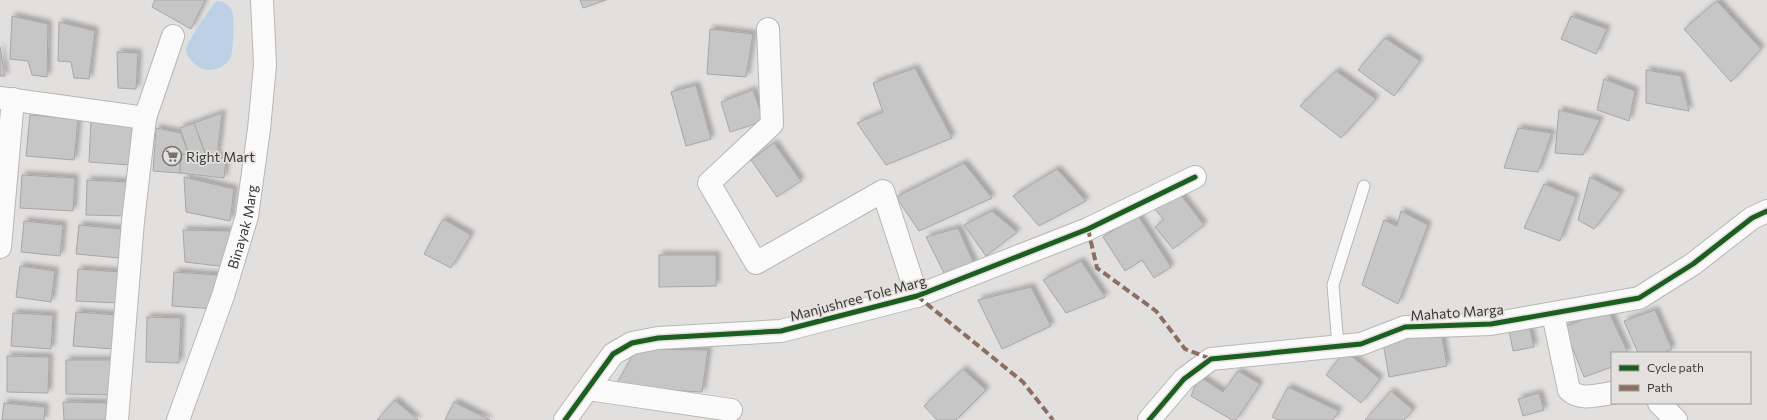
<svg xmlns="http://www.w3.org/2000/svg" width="1767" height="420" font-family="Commissioner,sans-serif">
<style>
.water{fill:#bed0e6}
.building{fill:#c7c6c6;stroke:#a8a7a7;filter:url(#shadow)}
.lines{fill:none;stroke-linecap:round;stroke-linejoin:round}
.service-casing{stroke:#b8b7b5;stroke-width:13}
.minor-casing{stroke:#b8b7b5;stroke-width:24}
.service{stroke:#fbfafa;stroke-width:11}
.minor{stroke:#fbfafa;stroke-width:22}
.quiet{stroke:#8d6e63;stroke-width:4;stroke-dasharray:8 4;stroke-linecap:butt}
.cycleway-casing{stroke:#e3e0dd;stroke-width:8}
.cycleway{stroke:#1b5e20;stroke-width:5}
.labels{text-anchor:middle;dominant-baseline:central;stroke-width:3.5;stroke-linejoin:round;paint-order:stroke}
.poi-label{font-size:14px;fill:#393837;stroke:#e3e0dd;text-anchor:start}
.street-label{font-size:14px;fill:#393837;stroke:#e3e0dd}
</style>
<defs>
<filter id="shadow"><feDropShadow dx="3.5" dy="-3.5" stdDeviation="2" flood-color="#0004"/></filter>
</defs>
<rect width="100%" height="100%" fill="#e2e0de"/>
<path class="water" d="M 217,1 C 223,1 230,5 232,11 C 235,17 233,51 231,57 C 226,68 209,74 199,67 C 194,64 186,56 186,50 C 185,44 209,11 214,3 Z"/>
<g class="building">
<polygon points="155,0 205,0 191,29 152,7"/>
<polygon points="580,0 606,0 583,8"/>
<polygon points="1717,1 1761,49 1731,82 1684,29"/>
<polygon points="12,16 48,24 47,77 32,75 28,61 10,59"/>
<polygon points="1571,16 1607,29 1596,54 1561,39"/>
<polygon points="59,22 95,31 89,79 74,78 71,62 58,61"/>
<polygon points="710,29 753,34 746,77 707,74"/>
<polygon points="1385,38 1420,61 1394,96 1358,70"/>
<polygon points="0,47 5,76 0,76"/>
<polygon points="117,52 138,53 136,89 118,88"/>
<polygon points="915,68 952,138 886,165 857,123 883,112 873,83"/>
<polygon points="1646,70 1681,76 1689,111 1646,103"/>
<polygon points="1336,71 1376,99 1341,138 1300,106"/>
<polygon points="1604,79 1635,91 1629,121 1597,110"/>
<polygon points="696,85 711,139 686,146 671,92"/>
<polygon points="753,90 764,121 730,132 721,102"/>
<polygon points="1559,110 1600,120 1583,155 1555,153"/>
<polygon points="222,113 217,157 206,156 194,123"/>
<polygon points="30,115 78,119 74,160 26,156"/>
<polygon points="91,122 133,124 130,165 89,162"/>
<polygon points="194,123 206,156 191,161 180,128"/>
<polygon points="156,128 181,133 189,155 181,154 180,173 153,171"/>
<polygon points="1518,128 1552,133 1538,172 1504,168"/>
<polygon points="774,143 801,181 777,197 751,160"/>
<polygon points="181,154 189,155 191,161 206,156 226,158 224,178 180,173"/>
<polygon points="964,163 992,198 919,231 896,197"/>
<polygon points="1057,169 1086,201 1039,226 1013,196"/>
<polygon points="22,175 75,178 73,211 20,208"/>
<polygon points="184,177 234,189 230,221 186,212"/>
<polygon points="1590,177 1621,193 1594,229 1578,220"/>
<polygon points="87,180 127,182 126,216 86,215"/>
<polygon points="1544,184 1576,197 1560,241 1524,228"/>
<polygon points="1177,190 1204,225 1173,249 1155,227 1164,220 1154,208"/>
<polygon points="992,211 1017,232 986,256 964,225"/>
<polygon points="1401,211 1428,225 1398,304 1362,285 1384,220 1397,226"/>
<polygon points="1137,214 1171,267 1154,278 1142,260 1125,271 1103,237"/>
<polygon points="443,219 471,235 451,268 424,254"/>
<polygon points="24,221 63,225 60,256 21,252"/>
<polygon points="79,225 121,229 119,258 76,254"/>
<polygon points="958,228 975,266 946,277 926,237"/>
<polygon points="183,230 232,231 227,267 185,262"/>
<polygon points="659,255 716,255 716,286 659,287"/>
<polygon points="1081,261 1105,297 1066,313 1043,280"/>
<polygon points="20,266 55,271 51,302 16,297"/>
<polygon points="78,269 120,272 118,303 76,301"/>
<polygon points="174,272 217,275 215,309 172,306"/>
<polygon points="1031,287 1051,326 1002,349 978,300"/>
<polygon points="1608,310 1628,353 1612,353 1612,367 1584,377 1564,327"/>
<polygon points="1655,310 1672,349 1664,353 1638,353 1624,321"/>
<polygon points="76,312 117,315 114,349 73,346"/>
<polygon points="13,313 53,315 51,349 11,346"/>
<polygon points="147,317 181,318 179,363 146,362"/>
<polygon points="1529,326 1534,347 1513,351 1509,330"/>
<polygon points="1441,332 1447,366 1389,377 1383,343"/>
<polygon points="636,349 708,350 702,392 615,387"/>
<polygon points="1345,351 1380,379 1361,403 1326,375"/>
<polygon points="7,356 49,357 48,393 7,392"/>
<polygon points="66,360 114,360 114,395 66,394"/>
<polygon points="963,369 986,390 956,420 937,420 924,406"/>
<polygon points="1238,371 1260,384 1236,420 1232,420 1191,396 1199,376 1223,392"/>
<polygon points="1288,387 1339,411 1333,420 1278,420 1272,417"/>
<polygon points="1391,391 1413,410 1404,420 1365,420"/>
<polygon points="1539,393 1544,410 1523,416 1518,399"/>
<polygon points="395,400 418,420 377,420"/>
<polygon points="63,402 109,403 109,420 64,420"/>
<polygon points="454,402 490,420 445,420"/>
<polygon points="4,403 45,407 44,420 2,420"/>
</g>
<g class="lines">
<defs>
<polyline id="service" points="1338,346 1333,285 1364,186"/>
<g id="minor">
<polyline points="768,29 772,124 709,183 756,263 883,191 917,296"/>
<polyline points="0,98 145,118"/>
<polyline points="0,247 13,99"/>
<path d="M 1553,314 L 1569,390 C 1580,401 1598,395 1612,393"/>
<polyline points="588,389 731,410"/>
<polyline points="1659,403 1676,420"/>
<polyline points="117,420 133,221 145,118 173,36"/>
<path id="s1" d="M 178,420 L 223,296 L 247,216 L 259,129 L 265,65 L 262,0"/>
<polyline points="565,420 613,354 632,343 658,338 781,331 917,296 1088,229 1195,177"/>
<polyline points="1149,420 1184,379 1211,359 1361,344 1405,327 1491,324 1639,298 1693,264 1752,218 1767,211"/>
</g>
</defs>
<use href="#service" class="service-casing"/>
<use href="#minor" class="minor-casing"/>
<use href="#service" class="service"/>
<use href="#minor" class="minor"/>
<g class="quiet">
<polyline points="1088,229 1097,268 1156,311 1185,349 1211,359"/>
<polyline points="917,296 1023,382 1053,420"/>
</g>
<defs>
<g id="cycleway">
<polyline points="565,420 613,354 632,343 658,338 781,331 917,296 1088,229 1195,177"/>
<polyline points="1149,420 1184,379 1211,359 1361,344 1405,327 1491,324 1639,298 1693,264 1752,218 1767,211"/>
</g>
</defs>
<use href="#cycleway" class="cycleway-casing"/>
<use href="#cycleway" class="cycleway"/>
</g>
<defs>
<symbol id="supermarket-ring" viewBox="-11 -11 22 22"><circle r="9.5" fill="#e3e0dd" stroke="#747371" stroke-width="1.5"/><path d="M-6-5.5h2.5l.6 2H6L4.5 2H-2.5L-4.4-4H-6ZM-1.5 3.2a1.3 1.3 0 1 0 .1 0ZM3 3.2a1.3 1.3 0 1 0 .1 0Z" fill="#747371"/></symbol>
</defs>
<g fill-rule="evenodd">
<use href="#supermarket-ring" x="161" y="145" width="22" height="22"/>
</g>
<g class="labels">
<g class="poi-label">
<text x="186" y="156">Right Mart</text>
</g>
<g class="street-label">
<text stroke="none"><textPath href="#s1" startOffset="204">Binayak Marg</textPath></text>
<text transform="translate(858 298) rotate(-15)">Manjushree Tole Marg</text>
<text transform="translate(1457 312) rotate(-4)">Mahato Marga</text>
</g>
</g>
<rect x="1611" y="352" width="140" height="52" fill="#e3e0dd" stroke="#9f9d9b"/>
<rect x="1619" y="365" width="20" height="6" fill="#1b5e20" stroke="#9f9d9b"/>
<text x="1647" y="372" font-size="12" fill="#393837">Cycle path</text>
<rect x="1619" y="385" width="20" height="6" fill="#8d6e63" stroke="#9f9d9b"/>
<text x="1647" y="392" font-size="12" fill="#393837">Path</text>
</svg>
